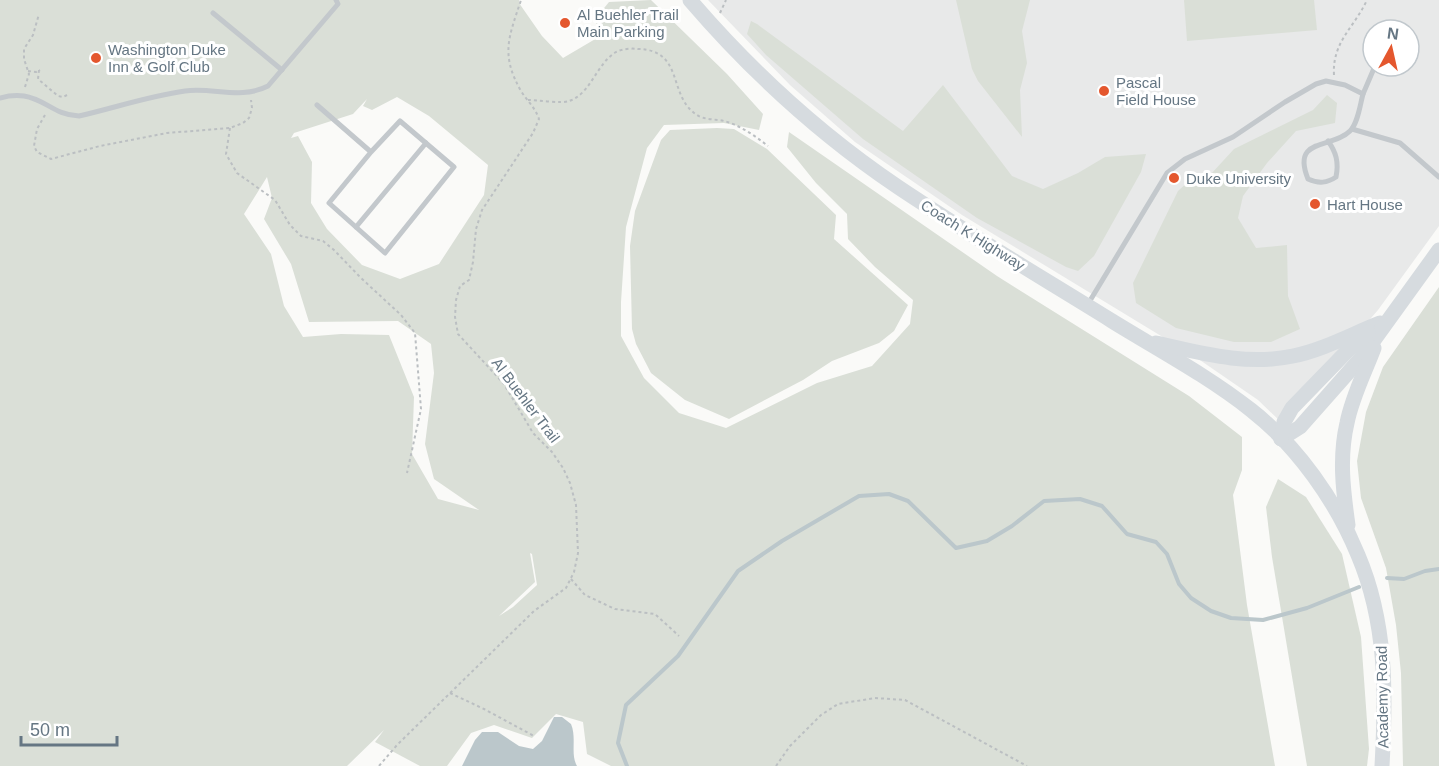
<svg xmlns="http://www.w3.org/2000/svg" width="1439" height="766" font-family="Helvetica,sans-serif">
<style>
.built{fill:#e8e9e9;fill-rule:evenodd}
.green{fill:#dadfd7;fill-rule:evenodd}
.water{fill:#bbc7cb}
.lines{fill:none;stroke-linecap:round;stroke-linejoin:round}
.stream{stroke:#bbc7cb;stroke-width:4}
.path{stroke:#bbbfc2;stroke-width:2;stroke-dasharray:3 3;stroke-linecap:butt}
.service{stroke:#c3c8cc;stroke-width:5}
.secondary{stroke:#d6dbdf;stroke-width:15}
.poi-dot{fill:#e4572e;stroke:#fff;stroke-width:2}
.labels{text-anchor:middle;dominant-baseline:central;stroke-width:6;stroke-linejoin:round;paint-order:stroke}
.poi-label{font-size:15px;fill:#657683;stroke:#fff;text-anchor:start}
.street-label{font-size:15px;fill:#657683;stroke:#fff}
</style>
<rect width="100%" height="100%" fill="#fafaf8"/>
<path class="built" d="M 708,0 L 1439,0 L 1439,226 L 1378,310 L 1281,422 L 1258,400 L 1194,356 L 962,215 L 855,142 L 790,85 ZM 1373,30 L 1409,30 L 1409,66 L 1373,66 Z"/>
<g class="green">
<path d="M 0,0 L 519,0 L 519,3 L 542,36 L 563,58 L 597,38 L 596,18 L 609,2 L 651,0 L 727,74 L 763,114 L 759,130 L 724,123 L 664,125 L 647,148 L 626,227 L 621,302 L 621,336 L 644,378 L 679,413 L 726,428 L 817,383 L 872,366 L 910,324 L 913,300 L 875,267 L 848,239 L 847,214 L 816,183 L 787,147 L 789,132 L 997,276 L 1189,396 L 1242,437 L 1242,470 L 1233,495 L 1247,605 L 1275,766 L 611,766 L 587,754 L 583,722 L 556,714 L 532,738 L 494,725 L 471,733 L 447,766 L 420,766 L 375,742 L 384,730 L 347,766 L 0,766 ZM 397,97 L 429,116 L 488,165 L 484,195 L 439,264 L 400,279 L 362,265 L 327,229 L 311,203 L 312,162 L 298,136 L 291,138 L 294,133 L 353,114 L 367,99 L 363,106 L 372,110 ZM 267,177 L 272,198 L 264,219 L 291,264 L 309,322 L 398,321 L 431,344 L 434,373 L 425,444 L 434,479 L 479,510 L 438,499 L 412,454 L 414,397 L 389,335 L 341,334 L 303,337 L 284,306 L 271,254 L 244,214 ZM 530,553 L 532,554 L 537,585 L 513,607 L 499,616 L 535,582 Z"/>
<polygon points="956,0 1030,0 1022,31 1027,63 1020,90 1022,137 978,81 972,69"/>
<polygon points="1184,0 1314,0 1317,30 1187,41"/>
<polygon points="751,21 757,24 903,131 943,85 1012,176 1043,189 1078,173 1105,157 1146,154 1141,172 1094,256 1078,271 1066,267 977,218 863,139 766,55 747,34"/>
<polygon points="1327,95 1337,103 1335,123 1296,131 1267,163 1243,196 1238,218 1256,248 1287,245 1288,296 1300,329 1271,342 1234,342 1176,328 1136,303 1133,283 1178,191 1190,180 1211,174 1234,149 1313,110"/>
<polygon points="717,128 734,129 767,149 836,215 834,239 908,305 894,331 879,343 832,361 803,380 729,419 685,400 651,373 636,344 632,329 630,246 635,211 661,140 670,130"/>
<polygon points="1439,287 1439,766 1403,766 1401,673 1396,625 1386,568 1361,498 1357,461 1366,412 1383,367"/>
<polygon points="1278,479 1306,497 1342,554 1361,637 1369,749 1367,766 1307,766 1272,557 1266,507"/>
</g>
<path class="water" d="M 554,717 L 562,717 L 571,724 C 577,738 570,754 577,766 L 462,766 L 475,740 L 482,732 L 498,732 L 519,746 L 533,749 L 542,741 Z"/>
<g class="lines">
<g class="stream">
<polyline points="1387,578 1404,579 1425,571 1439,569"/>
<polyline points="627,766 618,743 626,705 678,656 738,571 782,541 859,496 889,494 908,501 956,548 987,541 1012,526 1044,501 1080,499 1102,506 1127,534 1156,542 1167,554 1179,584 1191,598 1211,611 1231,618 1263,620 1307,608 1359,587"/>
</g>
<g class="path">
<polyline points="720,13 726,0"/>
<polyline points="39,70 38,79 58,96 63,97 67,95"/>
<polyline points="28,71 36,72 40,70"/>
<path d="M 1334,75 C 1332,42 1354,28 1367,0"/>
<polyline points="25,87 29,74 24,59 24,49 33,35 39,14"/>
<path d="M 528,100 C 538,100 562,104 569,101 C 591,94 596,64 616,52 C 622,49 631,48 638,49 C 685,50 667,96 697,115 C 704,120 716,119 724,121 C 740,125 755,136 768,146"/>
<polyline points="45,115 37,129 34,146 37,152 51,159 100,146 167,133 230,128 243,123 249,118 252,108 251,100"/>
<polyline points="230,128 226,154 237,173 275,200 290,225 301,236 323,241 334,250 361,278 401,315 415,333 421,409 407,473"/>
<polyline points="571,579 585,595 615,609 655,614 679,636"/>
<polyline points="450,693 484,709 534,736"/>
<path d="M 379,766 L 397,745 L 534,611 L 566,588 L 574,572 L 578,553 L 576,505 L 570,483 L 563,468 L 552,452 L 533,433 L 504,384 L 458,334 L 455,317 L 456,300 L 460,286 L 469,280 L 473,262 L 476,229 L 482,210 L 533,133 L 539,119 C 535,107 527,101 521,91 C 500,54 509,37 521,0"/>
<polyline points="776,766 790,746 821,715 838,704 875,698 905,700 1027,766"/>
</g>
<g class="service">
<polyline points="213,13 282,70"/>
<path d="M 0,98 C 7,96 17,95 24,96 C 45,99 54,115 79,116 C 114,108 149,96 185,91 C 213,87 241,100 268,86 L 338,4 L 336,0"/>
<polyline points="317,105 371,152 329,203 385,253 454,167 400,121 371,152"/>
<polyline points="1352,129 1400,143 1439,177"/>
<path d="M 1328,141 C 1336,152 1339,162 1336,177 C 1327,183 1319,184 1308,179 C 1291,137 1332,149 1350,131 C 1358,123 1360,105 1363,94"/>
<polyline points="356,227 426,143"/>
<polyline points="1088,304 1167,173 1185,159 1233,137 1285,102 1316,84 1326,81 1345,85 1363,94 1375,66"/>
</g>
<g class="secondary">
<path d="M 690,0 C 750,70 821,135 898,187 C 968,234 1041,277 1112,321 C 1159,350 1208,376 1251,410 C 1297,446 1336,501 1358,555 C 1387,623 1386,694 1382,766"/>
<path d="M 1156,343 C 1201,353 1247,366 1293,356 C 1323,350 1352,334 1380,323"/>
<polyline points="1281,439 1300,427 1361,358 1439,250"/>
<polyline points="1281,439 1284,422 1292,408 1358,340 1368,332"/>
<path d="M 1348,525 C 1343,490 1339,457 1347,423 C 1352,397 1365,372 1374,348"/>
</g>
</g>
<g class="poi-dot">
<circle cx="565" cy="23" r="6"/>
<circle cx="96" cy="58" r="6"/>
<circle cx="1104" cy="91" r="6"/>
<circle cx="1174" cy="178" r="6"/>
<circle cx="1315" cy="204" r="6"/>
</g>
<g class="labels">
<g class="poi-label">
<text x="577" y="14">Al Buehler Trail<tspan x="577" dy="17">Main Parking</tspan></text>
<text x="108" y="49">Washington Duke<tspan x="108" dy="17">Inn &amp; Golf Club</tspan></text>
<text x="1116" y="82">Pascal<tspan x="1116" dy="17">Field House</tspan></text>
<text x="1186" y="178">Duke University</text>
<text x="1327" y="204">Hart House</text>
</g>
<g class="street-label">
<text transform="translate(973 235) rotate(32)">Coach K Highway</text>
<text transform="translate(526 400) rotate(53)">Al Buehler Trail</text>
<text transform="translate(1382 697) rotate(-91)">Academy Road</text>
</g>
</g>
<g transform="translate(1391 48) rotate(8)"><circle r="28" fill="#ffffff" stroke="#c1c8cd" stroke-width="1.5"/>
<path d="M0-4.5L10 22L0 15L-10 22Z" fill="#e4572e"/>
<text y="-9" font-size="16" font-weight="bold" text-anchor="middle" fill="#657683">N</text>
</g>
<path d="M21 736v9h96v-9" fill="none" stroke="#657683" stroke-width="3"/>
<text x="30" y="736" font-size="18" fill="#657683" stroke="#ffffff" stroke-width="4.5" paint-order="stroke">50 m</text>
</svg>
